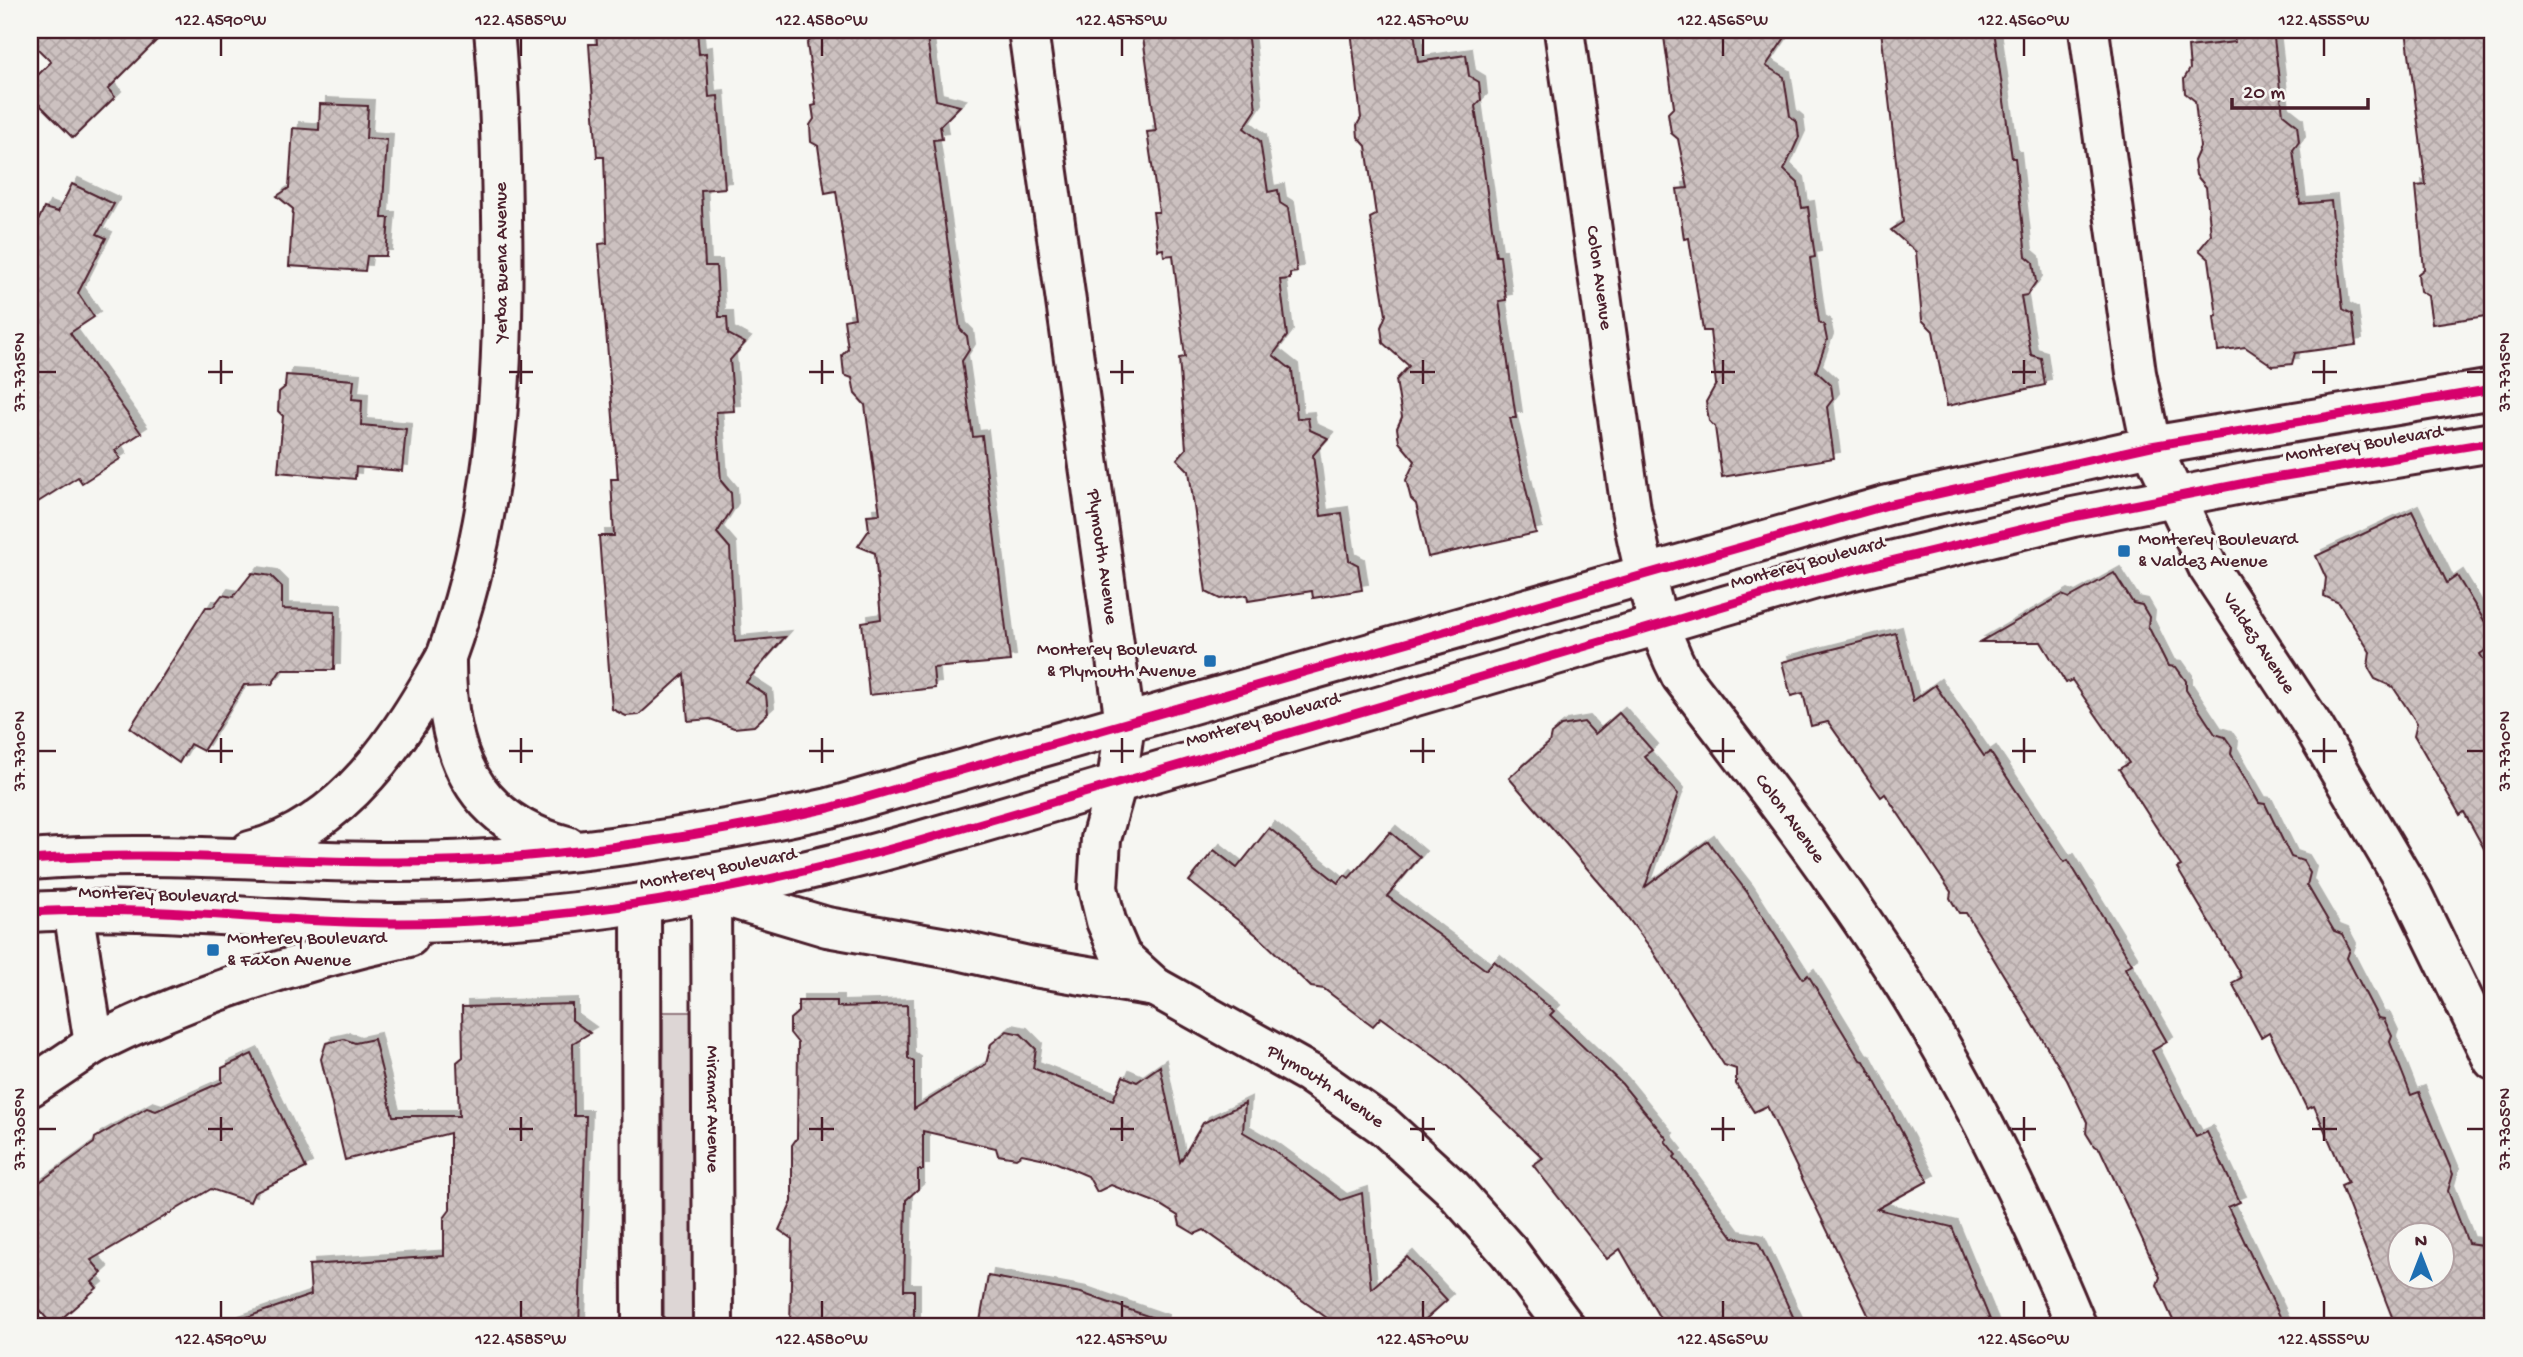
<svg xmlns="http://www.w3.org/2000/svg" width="2523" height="1357" font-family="'Gochi Hand',sans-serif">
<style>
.grass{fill:#ddd6d5;stroke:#947a80;stroke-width:2}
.building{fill:url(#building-cross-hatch);stroke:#4a1f2b;stroke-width:2;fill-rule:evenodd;filter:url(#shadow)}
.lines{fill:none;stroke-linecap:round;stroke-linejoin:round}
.minor-casing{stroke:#4a1f2b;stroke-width:44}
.major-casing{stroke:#4a1f2b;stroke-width:44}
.minor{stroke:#f6f6f2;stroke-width:38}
.major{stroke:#f6f6f2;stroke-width:38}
.cycleway-casing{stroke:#f6f6f2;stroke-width:13}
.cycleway{stroke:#d6006c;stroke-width:9}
.ticks{fill:none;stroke:#4a1f2b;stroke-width:2.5}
.poi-dot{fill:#1f6fb2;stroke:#f6f6f2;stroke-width:2.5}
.labels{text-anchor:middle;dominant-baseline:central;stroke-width:6;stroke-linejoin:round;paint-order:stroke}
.street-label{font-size:19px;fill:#4a1f2b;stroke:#f6f6f2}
.poi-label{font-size:19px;fill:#4a1f2b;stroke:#f6f6f2;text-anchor:start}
.neatline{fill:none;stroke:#4a1f2b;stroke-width:2.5}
.ticks-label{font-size:18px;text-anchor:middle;fill:#4a1f2b}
</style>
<defs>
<pattern id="building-cross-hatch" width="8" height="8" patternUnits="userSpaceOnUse" patternTransform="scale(1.75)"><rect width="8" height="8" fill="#ccc1c0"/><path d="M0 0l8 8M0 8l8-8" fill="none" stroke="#b1a5a5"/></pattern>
<filter id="shadow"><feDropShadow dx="6" dy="-6" stdDeviation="0" flood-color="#0004"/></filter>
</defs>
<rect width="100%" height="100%" fill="#f6f6f2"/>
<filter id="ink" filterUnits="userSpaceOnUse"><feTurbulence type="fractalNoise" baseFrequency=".0143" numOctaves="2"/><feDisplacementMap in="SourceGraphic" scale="14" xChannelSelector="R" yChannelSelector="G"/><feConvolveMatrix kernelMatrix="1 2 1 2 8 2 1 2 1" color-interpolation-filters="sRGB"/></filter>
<g filter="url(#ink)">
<polygon class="grass" points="663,1012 694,1012 695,1327 664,1327"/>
<g class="building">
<polygon points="30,30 167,30 108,89 115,97 73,138 30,95 30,83 51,62 30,41"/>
<polygon points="596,30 697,30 699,54 706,53 709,97 718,96 725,188 701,190 705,266 716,266 719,317 727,317 728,334 745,343 730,360 734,411 716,412 721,481 731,493 732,509 717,533 730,548 735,642 785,637 746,682 766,695 768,713 754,726 734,728 710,719 688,721 684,674 639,715 626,716 612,709 599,536 614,536 611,479 618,479 599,244 607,243 604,157 597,157 589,44 597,44"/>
<polygon points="818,30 926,30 936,100 960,106 940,126 942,139 933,140 960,329 967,336 969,350 962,361 973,437 982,436 1010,661 933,668 935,688 869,695 862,622 881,619 875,553 858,546 869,530 867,515 880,514 865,405 855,394 852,378 844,375 842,355 848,349 844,320 855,318 836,191 825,193 818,146 811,142 810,125 814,119 812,106 816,105 807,44"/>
<polygon points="1142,30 1247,30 1256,110 1244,128 1260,141 1268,192 1278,190 1280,203 1288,208 1297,272 1290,273 1290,279 1280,280 1287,336 1273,355 1292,370 1297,419 1308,418 1310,430 1328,438 1313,455 1321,516 1342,513 1349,560 1358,565 1362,590 1313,598 1312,591 1248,601 1247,595 1220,599 1206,592 1189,471 1177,459 1186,449 1179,358 1185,357 1173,255 1164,256 1163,249 1158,250 1153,212 1159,212 1147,132 1156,131"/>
<polygon points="1351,30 1414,30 1418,62 1466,55 1469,76 1479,82 1481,100 1475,106 1496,256 1500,256 1506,300 1499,301 1516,418 1510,418 1536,533 1428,557 1416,504 1411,499 1406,480 1415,461 1399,442 1397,428 1402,417 1396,380 1409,366 1383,343 1381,327 1386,315 1370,218 1376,215 1366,146 1358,137 1357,125 1361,118"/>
<polygon points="1663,30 1790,30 1766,66 1784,77 1790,116 1797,122 1799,137 1784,170 1798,183 1802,208 1808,207 1815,257 1810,258 1819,322 1824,325 1827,340 1816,371 1831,385 1833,399 1827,407 1834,458 1722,477 1715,427 1709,421 1706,402 1716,384 1710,331 1703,331 1689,238 1684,239 1677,189 1688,188 1678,139 1671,133 1668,113 1674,107"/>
<polygon points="1881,30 1994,30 2012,158 2015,158 2026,256 2033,262 2036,282 2027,295 2021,296 2031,355 2041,358 2045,385 1947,406 1933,331 1922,320 1916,252 1891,230 1903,222"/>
<polygon points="2233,30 2273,30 2283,114 2297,125 2299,142 2293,150 2300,204 2331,201 2343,309 2352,314 2356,345 2295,353 2292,364 2273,366 2245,347 2218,351 2214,317 2217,316 2209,259 2199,250 2211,235 2206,187 2196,175 2194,161 2200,147 2195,101 2185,93 2184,79 2190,69 2188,47 2235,42"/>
<polygon points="2406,30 2493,30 2493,315 2432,324 2428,296 2420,291 2418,274 2424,269 2416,186 2426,185"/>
<polygon points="320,104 368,106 366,138 387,140 382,218 389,218 386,256 367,256 365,271 289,266 293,209 277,196 289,188 293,128 319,130"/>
<polygon points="72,184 114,204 97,234 106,238 78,293 94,317 70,333 141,433 115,450 120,459 82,483 78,477 30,507 30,239 44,208 58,212"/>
<polygon points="286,375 354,380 352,399 362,400 361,425 406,429 402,471 356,467 355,479 278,472 283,416 278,411 279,392 285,387"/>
<polygon points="2412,511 2447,583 2457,576 2493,635 2493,645 2480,654 2493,675 2493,865 2464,812 2460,815 2414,735 2417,723 2393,687 2375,679 2368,667 2370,652 2339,603 2324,596 2326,578 2316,556"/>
<polygon points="252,573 271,576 282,587 282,609 335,611 334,670 281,670 272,684 244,685 203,751 190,744 179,763 130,728 206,607 213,607 222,595 233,597"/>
<path d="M 2114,573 L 2133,603 L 2142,605 L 2149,617 L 2148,626 L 2168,666 L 2176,667 L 2186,681 L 2186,690 L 2215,734 L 2225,737 L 2232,747 L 2231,754 L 2259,803 L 2265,804 L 2291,857 L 2303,861 L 2310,873 L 2307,885 L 2334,931 L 2342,934 L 2350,949 L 2347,958 L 2378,1018 L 2384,1019 L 2392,1036 L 2390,1042 L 2411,1095 L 2419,1092 L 2453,1174 L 2448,1191 L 2468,1243 L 2482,1245 L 2493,1277 L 2493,1327 L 2396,1327 L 2341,1186 L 2348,1183 L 2314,1106 L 2307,1109 L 2269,1032 L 2261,1037 L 2232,983 L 2241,978 L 2239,972 L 2177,868 L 2181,866 L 2119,769 L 2129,763 L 2072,680 L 2066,683 L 2041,642 L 1980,642 L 2062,595 L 2069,598 ZM 2400,1235 L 2442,1235 L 2442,1277 L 2400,1277 Z"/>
<polygon points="1896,633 1913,701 1935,685 1984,756 1990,752 2064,862 2068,860 2132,964 2125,968 2167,1042 2152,1051 2196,1137 2207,1132 2240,1202 2228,1207 2285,1327 2176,1327 2157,1285 2160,1277 2100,1149 2094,1146 2086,1133 2087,1122 2067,1080 1966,913 1959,913 1950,898 1951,892 1885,794 1881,797 1828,722 1811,726 1803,693 1791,696 1782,662"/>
<polygon points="1619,713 1652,750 1644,756 1678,794 1645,887 1708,841 1712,847 1747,892 1803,979 1808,975 1860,1060 1864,1061 1928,1181 1877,1209 1952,1227 1993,1327 1874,1327 1767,1106 1754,1112 1736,1084 1736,1069 1724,1065 1652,950 1616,902 1509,778 1549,743 1551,734 1561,726 1584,722 1595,734"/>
<polygon points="1269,828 1338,883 1345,875 1349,878 1390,832 1420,857 1387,896 1486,970 1494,961 1554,1011 1550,1015 1622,1084 1667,1139 1665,1141 1676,1155 1674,1157 1733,1237 1758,1242 1798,1327 1665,1327 1620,1249 1607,1259 1533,1165 1543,1158 1449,1067 1381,1017 1373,1026 1324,989 1311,987 1259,937 1189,881 1214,850 1237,868"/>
<polygon points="798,1001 837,1001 837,1007 907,1005 908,1058 914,1062 914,1109 986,1064 991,1044 1007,1031 1021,1034 1036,1049 1033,1068 1113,1100 1123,1076 1137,1082 1160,1066 1180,1162 1203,1123 1245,1103 1243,1132 1272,1149 1341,1200 1362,1193 1371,1289 1407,1257 1447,1300 1417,1327 1329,1327 1334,1323 1204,1230 1195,1234 1180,1225 1178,1216 1157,1203 1111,1185 1097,1192 1088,1176 1050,1160 1022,1154 1016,1158 998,1155 996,1148 923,1131 923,1170 918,1170 918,1189 906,1200 904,1290 914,1290 914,1327 790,1327 792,1239 779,1230 792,1202 792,1145 797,1138 798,1043 790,1033 790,1019 798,1012"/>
<polygon points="572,1004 572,1020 590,1033 573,1043 574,1116 586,1116 579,1327 234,1327 233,1322 311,1295 309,1265 444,1256 444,1218 450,1210 450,1133 345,1160 321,1059 326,1043 344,1039 355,1043 374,1039 393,1116 459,1116 457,1062 463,1057 462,1007"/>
<polygon points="252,1054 306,1168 254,1193 250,1202 211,1189 91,1260 102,1273 92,1282 97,1288 53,1326 30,1299 30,1189 94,1143 95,1138 147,1108 156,1111 222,1082 222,1068"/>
<polygon points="988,1276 1081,1293 1162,1321 1161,1327 979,1327"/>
</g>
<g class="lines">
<defs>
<g id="minor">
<path id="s1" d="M 1028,30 L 1125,723 L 1117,782 L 1101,839 L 1098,888 L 1106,921 L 1121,956 L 1155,987 L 1309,1073 L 1384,1126 L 1452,1188 L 1509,1252 L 1565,1327"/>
<path id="s2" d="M 1564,30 L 1631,510 C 1643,566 1654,625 1681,676 C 1759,777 1837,878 1905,986 C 1973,1094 2028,1209 2077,1327"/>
<path id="s3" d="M 2089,30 L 2136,373 L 2151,446 L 2208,567 L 2313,726 L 2413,896 L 2493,1060"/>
<path id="s4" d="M 446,657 C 499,511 505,369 502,216 C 501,154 500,91 494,30"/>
<path id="s5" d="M 711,892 L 713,1327"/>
<polyline points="641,903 642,1327"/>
<polyline points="30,1087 94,1044"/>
</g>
<g id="major">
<path d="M 446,657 C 445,750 470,821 567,846"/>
<path d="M 250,851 C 346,826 400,738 446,657"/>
<path d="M 30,860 C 150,850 269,862 389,862 C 531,863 691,839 829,808 L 1888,505 L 2151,446 L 2493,389"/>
<polyline points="713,893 827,927 958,950 1028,966 1155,987"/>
<path d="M 73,909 L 94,1044 C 194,994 299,961 409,937"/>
<path d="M 30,912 C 150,905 269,922 389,923 C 568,924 745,890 916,842 L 1816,579 L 2073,517 L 2261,480 L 2493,442"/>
</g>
</defs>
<use href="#minor" class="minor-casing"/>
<use href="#major" class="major-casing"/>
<use href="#minor" class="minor"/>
<use href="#major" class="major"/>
<defs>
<g id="cycleway">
<path d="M 30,860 C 150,850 269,862 389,862 C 531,863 691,839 829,808 L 1888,505 L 2151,446 L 2493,389"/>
<path d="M 30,912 C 150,905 269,922 389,923 C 568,924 745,890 916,842 L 1816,579 L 2073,517 L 2261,480 L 2493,442"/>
</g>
</defs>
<use href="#cycleway" class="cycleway-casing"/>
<use href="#cycleway" class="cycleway"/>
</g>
</g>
<path class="ticks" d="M 221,38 L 221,56M 521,38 L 521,56M 822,38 L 822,56M 1122,38 L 1122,56M 1423,38 L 1423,56M 1723,38 L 1723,56M 2024,38 L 2024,56M 2324,38 L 2324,56M 221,360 L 221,384M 521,360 L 521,384M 822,360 L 822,384M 1122,360 L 1122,384M 1423,360 L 1423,384M 1723,360 L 1723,384M 2024,360 L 2024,384M 2324,360 L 2324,384M 38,372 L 56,372M 208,372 L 233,372M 509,372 L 533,372M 809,372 L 834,372M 1110,372 L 1134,372M 1410,372 L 1435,372M 1711,372 L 1735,372M 2012,372 L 2036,372M 2312,372 L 2337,372M 2467,372 L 2484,372M 221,738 L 221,763M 521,738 L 521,763M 822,738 L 822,763M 1122,738 L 1122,763M 1423,738 L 1423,763M 1723,738 L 1723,763M 2024,738 L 2024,763M 2324,738 L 2324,763M 38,751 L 56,751M 208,751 L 233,751M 509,751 L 533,751M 809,751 L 834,751M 1110,751 L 1134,751M 1410,751 L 1435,751M 1711,751 L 1735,751M 2012,751 L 2036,751M 2312,751 L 2337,751M 2467,751 L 2484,751M 221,1117 L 221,1141M 521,1117 L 521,1141M 822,1117 L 822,1141M 1122,1117 L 1122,1141M 1423,1117 L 1423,1141M 1723,1117 L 1723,1141M 2024,1117 L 2024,1141M 2324,1117 L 2324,1141M 38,1129 L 56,1129M 208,1129 L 233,1129M 509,1129 L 533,1129M 809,1129 L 834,1129M 1110,1129 L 1134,1129M 1410,1129 L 1435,1129M 1711,1129 L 1735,1129M 2012,1129 L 2036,1129M 2312,1129 L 2337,1129M 2467,1129 L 2484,1129M 221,1301 L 221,1318M 521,1301 L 521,1318M 822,1301 L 822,1318M 1122,1301 L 1122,1318M 1423,1301 L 1423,1318M 1723,1301 L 1723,1318M 2024,1301 L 2024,1318M 2324,1301 L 2324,1318"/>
<g class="poi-dot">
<rect x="2117" y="544" width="14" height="14" rx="3.5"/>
<rect x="1203" y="654" width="14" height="14" rx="3.5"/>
<rect x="206" y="943" width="14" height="14" rx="3.5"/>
</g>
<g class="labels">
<g class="street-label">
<text stroke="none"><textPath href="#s4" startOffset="401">Yerba Buena Avenue</textPath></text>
<text stroke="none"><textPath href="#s2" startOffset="250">Colon Avenue</textPath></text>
<text transform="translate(2364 445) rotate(-9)">Monterey Boulevard</text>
<text stroke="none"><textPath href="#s1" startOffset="532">Plymouth Avenue</textPath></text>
<text transform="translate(1808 564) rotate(-15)">Monterey Boulevard</text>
<text stroke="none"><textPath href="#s3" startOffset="646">Valdez Avenue</textPath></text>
<text transform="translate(1263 721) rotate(-16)">Monterey Boulevard</text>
<text stroke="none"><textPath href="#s2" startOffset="838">Colon Avenue</textPath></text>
<text transform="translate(718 870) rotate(-11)">Monterey Boulevard</text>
<text transform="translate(158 896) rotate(2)">Monterey Boulevard</text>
<text stroke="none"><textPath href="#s1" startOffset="1183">Plymouth Avenue</textPath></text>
<text stroke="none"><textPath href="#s5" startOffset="217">Miramar Avenue</textPath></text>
</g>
<g class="poi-label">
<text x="2138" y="540">Monterey Boulevard<tspan x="2138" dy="22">&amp; Valdez Avenue</tspan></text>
<text x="1196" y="650" text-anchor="end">Monterey Boulevard<tspan x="1196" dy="22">&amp; Plymouth Avenue</tspan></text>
<text x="227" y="939">Monterey Boulevard<tspan x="227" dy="22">&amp; Faxon Avenue</tspan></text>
</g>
</g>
<rect width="2523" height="1357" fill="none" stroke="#f6f6f2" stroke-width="77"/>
<g transform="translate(2421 1256)"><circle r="33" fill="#f6f6f2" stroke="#b1a0a2" stroke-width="2"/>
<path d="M0-5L12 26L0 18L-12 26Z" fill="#1f6fb2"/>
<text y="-10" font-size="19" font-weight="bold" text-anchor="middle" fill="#4a1f2b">N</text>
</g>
<path d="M2232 98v10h136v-10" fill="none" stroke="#4a1f2b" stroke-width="3.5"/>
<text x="2243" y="98" font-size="21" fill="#4a1f2b" stroke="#f6f6f2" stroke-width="5" paint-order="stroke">20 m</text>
<rect x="38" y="38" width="2446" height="1280" class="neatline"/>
<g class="ticks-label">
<text x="221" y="25">122.4590°W</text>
<text x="521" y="25">122.4585°W</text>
<text x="822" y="25">122.4580°W</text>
<text x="1122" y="25">122.4575°W</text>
<text x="1423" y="25">122.4570°W</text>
<text x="1723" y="25">122.4565°W</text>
<text x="2024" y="25">122.4560°W</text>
<text x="2324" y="25">122.4555°W</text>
<text transform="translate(19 372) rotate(-90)" y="6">37.7315°N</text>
<text transform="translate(2504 372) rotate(-90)" y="6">37.7315°N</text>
<text transform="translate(19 751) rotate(-90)" y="6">37.7310°N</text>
<text transform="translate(2504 751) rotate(-90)" y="6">37.7310°N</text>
<text transform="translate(19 1129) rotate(-90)" y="6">37.7305°N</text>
<text transform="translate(2504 1129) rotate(-90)" y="6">37.7305°N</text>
<text x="221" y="1344">122.4590°W</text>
<text x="521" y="1344">122.4585°W</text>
<text x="822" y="1344">122.4580°W</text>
<text x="1122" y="1344">122.4575°W</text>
<text x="1423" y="1344">122.4570°W</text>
<text x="1723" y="1344">122.4565°W</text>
<text x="2024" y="1344">122.4560°W</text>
<text x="2324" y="1344">122.4555°W</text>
</g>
</svg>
